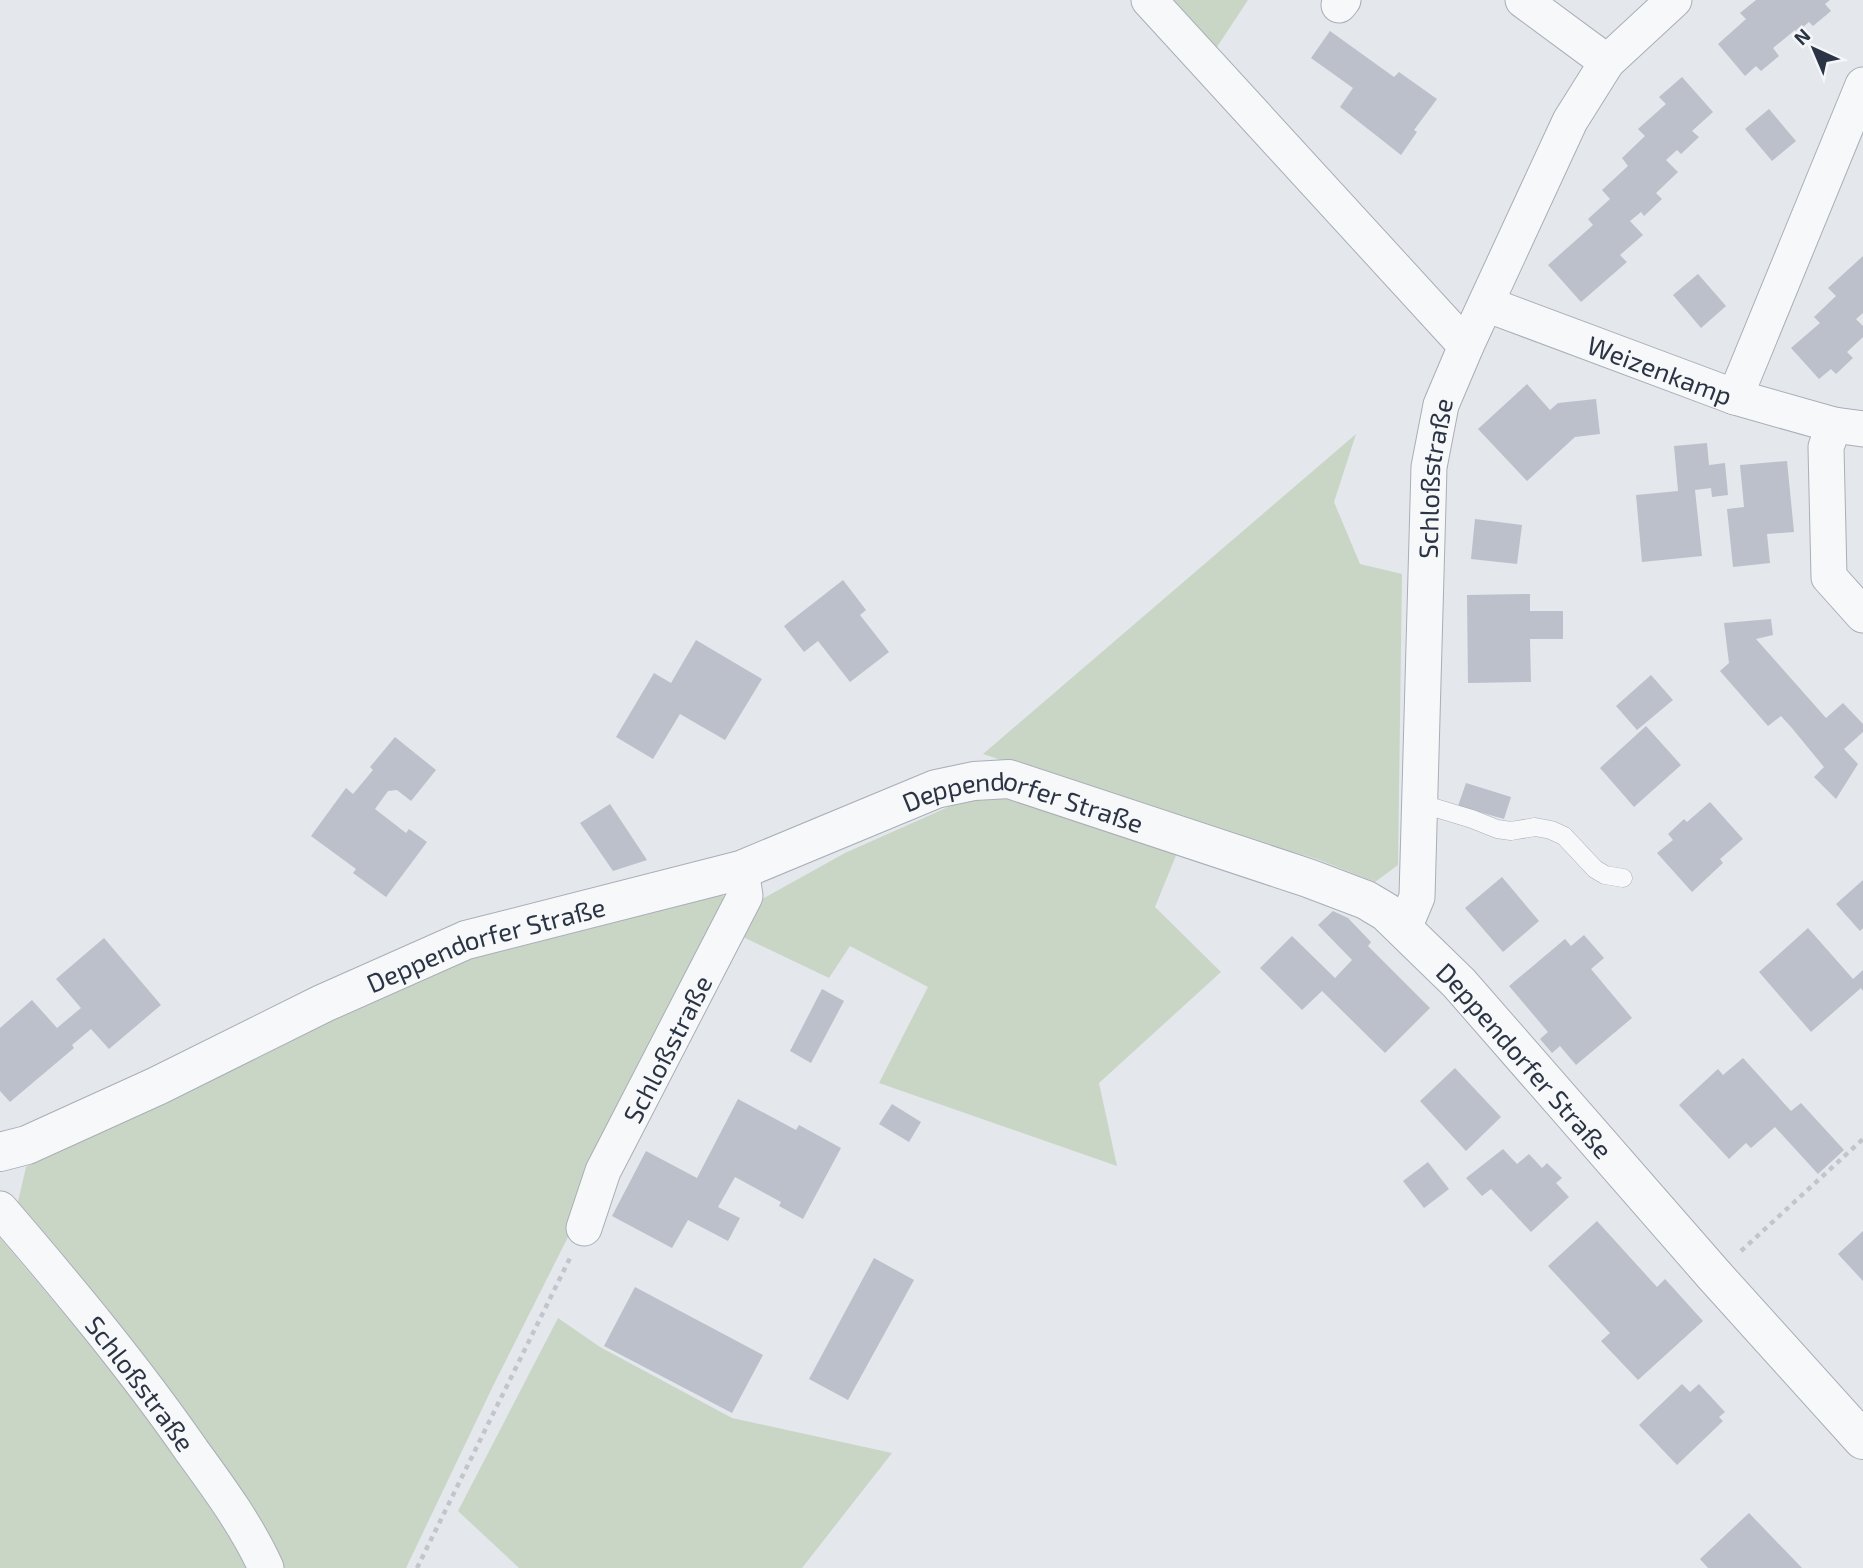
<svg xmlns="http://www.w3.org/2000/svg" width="1863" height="1568" font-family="'Exo 2',sans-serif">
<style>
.green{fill:#c9d6c5}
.building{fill:#bbc0ca}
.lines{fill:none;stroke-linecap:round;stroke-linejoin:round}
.service-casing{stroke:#a9aeb7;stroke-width:19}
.minor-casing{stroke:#a9aeb7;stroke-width:37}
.tertiary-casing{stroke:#a9aeb7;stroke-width:40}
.path{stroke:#c2c5cb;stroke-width:4.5;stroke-dasharray:5 5;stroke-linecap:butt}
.service{stroke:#f7f8fa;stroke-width:18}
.minor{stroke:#f7f8fa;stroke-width:35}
.tertiary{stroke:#f7f8fa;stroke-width:38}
.labels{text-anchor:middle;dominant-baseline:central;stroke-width:5;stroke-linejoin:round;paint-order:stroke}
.street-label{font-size:26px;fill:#2b3445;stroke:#f4f6f9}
</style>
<rect width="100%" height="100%" fill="#e4e7ec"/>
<g class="green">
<polygon points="1164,0 1248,0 1211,56"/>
<polygon points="1356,434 1334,502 1360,564 1402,574 1398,865 1375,882 1317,859 1224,832 983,754"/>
<polygon points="975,795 1023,800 1177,853 1155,907 1221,972 1099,1083 1117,1166 879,1083 928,987 850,946 829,978 741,936 764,898 845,853"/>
<polygon points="718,889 726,900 571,1231 493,1386 406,1568 283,1568 17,1206 26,1167 94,1129 452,961"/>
<polygon points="0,1238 140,1403 220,1518 247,1568 0,1568"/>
<polygon points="558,1318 600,1347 732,1418 892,1453 802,1568 519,1568 458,1511"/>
</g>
<g class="building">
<polygon points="1756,0 1830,0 1825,4 1831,11 1813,26 1809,22 1797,32 1795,30 1773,48 1779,56 1761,71 1756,66 1745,76 1718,44 1746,19 1740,13"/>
<polygon points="1330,31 1394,77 1399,72 1437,99 1414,130 1417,132 1401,155 1340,107 1353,88 1311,58"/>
<polygon points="1682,77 1713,112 1692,131 1699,137 1681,154 1677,150 1666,160 1678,172 1656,193 1662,199 1644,216 1641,212 1630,221 1643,235 1620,255 1627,262 1581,302 1548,265 1593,225 1588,219 1610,199 1602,190 1628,166 1622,158 1645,136 1638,129 1666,104 1659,97"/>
<polygon points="1769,109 1796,141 1772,161 1745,129"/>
<polygon points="1863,256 1863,313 1856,319 1863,326 1863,337 1847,352 1853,358 1836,374 1831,369 1819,379 1791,348 1820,323 1814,317 1836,296 1828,288"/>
<polygon points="1698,274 1726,306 1701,328 1673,295"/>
<polygon points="1527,384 1550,410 1558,403 1596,399 1600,434 1575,437 1527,481 1478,429"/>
<polygon points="1707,443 1709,465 1725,463 1728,495 1712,497 1711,488 1695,490 1702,556 1642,562 1636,495 1678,491 1674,446"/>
<polygon points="1787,461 1794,532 1767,534 1770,563 1733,567 1727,509 1744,507 1740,465"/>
<polygon points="1475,519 1522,525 1517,564 1471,559"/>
<polygon points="843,580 866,610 860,615 889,652 850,682 818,641 804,652 784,626"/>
<polygon points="1530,594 1530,611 1563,611 1563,639 1530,639 1531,682 1468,683 1467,595"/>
<polygon points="1771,619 1773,635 1756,639 1780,666 1826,718 1843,703 1863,724 1863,732 1844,749 1858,764 1836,799 1814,777 1824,767 1791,727 1781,716 1768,726 1720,671 1729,663 1724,623"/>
<polygon points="696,640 762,679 725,740 680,714 653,759 616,737 654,673 671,683"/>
<polygon points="1651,675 1673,700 1637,730 1616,706"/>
<polygon points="1646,726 1681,765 1634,807 1600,768"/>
<polygon points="395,737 436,770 411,801 397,790 388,791 375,809 406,833 409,829 427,842 386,897 353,873 356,869 311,836 346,788 353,794 373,770 370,767"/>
<polygon points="1466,783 1511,797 1504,819 1458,806"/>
<polygon points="1710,802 1743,839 1720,859 1723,863 1692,892 1657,853 1673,840 1668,834 1684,819 1687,822"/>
<polygon points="610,804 647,860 613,871 580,823"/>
<polygon points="1502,877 1539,921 1503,952 1465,908"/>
<polygon points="1863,880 1863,928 1860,931 1836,904"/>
<polygon points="1333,911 1348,918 1371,942 1368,946 1430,1008 1385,1053 1322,991 1302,1010 1260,968 1292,936 1335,978 1352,960 1318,925"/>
<polygon points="1808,928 1853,979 1863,970 1863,991 1861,988 1811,1032 1759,972"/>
<polygon points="1584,935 1604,958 1591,969 1632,1018 1576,1065 1560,1046 1552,1053 1540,1039 1548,1032 1509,986 1565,939 1571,946"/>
<polygon points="104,938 161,1005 109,1049 91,1029 72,1045 74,1048 10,1102 0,1091 0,1028 32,1000 57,1028 81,1008 56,979"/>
<polygon points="822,989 844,1001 811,1063 790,1051"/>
<polygon points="1743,1058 1791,1111 1801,1103 1844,1150 1818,1174 1775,1127 1751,1148 1746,1143 1729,1159 1679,1105 1718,1069 1723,1075"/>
<polygon points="1455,1068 1501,1117 1466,1151 1420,1101"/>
<polygon points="738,1099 796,1130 799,1125 841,1148 803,1219 779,1206 781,1202 735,1177 718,1207 740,1218 728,1241 688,1220 672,1248 612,1216 646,1151 697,1178"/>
<polygon points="892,1104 921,1122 909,1142 879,1124"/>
<polygon points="1503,1149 1517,1164 1529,1154 1542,1168 1547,1163 1562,1178 1556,1183 1569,1197 1531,1232 1491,1189 1482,1196 1466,1178"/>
<polygon points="1428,1162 1449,1189 1424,1208 1403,1181"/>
<polygon points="1597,1221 1657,1287 1665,1279 1703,1321 1638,1380 1601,1341 1610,1333 1548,1266"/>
<polygon points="1863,1231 1863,1281 1838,1254"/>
<polygon points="874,1258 914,1280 848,1400 809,1379"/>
<polygon points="635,1287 763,1355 732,1413 604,1346"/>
<polygon points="1682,1384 1690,1392 1699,1384 1725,1412 1719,1417 1723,1421 1677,1465 1639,1425"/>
<polygon points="1749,1513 1802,1568 1708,1568 1700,1559"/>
</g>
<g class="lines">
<defs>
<polyline id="service" points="1419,803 1472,819 1497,829 1511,831 1535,827 1551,830 1564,836 1595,869 1605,875 1623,878"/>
<g id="minor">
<polyline points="1149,0 1466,346"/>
<polyline points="1523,0 1607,62"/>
<polyline points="1339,5 1343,0"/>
<path id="s1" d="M 1486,304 L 1735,397 L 1834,425 L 1863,429"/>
<polyline points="1735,397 1863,85"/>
<polyline points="1834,425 1826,447 1829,577 1863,615"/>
<path id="s2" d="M 1404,928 L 1417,897 L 1429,467 L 1441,405 L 1466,346 L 1570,121 L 1607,62 L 1674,0"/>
<path id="s3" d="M 0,1209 C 67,1287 133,1366 192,1451 C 219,1488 247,1526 266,1568"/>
<path id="s4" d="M 584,1228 L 603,1171 L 745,896 L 741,870"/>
</g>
<g id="tertiary">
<path id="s5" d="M 0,1152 L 27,1145 L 157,1086 L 324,1003 L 466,940 L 741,870 L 936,789 L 974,781 L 1009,779 L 1308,878 L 1366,900 L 1386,912 L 1459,983 L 1714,1275 L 1863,1440"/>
</g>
</defs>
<use href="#service" class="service-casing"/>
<use href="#minor" class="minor-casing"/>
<use href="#tertiary" class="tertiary-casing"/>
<g class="path">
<polyline points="1741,1251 1863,1139"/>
<polyline points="417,1568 570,1258"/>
</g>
<use href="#service" class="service"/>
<use href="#minor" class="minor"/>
<use href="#tertiary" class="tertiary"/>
</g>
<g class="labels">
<g class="street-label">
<text stroke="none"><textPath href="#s1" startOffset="186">Weizenkamp</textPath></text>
<text stroke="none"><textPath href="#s2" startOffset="453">Schloßstraße</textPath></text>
<text stroke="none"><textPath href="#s5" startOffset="1097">Deppendorfer Straße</textPath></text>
<text stroke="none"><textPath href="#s5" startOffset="530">Deppendorfer Straße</textPath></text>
<text stroke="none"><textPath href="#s4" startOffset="198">Schloßstraße</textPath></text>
<text stroke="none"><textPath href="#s5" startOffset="1685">Deppendorfer Straße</textPath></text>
<text stroke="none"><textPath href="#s3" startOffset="224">Schloßstraße</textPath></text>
</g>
</g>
<g transform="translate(1814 49) rotate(316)" stroke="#f4f6f9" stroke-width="5" paint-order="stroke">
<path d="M0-5L12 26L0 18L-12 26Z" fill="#2b3445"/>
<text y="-10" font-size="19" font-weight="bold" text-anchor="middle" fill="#2b3445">N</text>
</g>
</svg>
